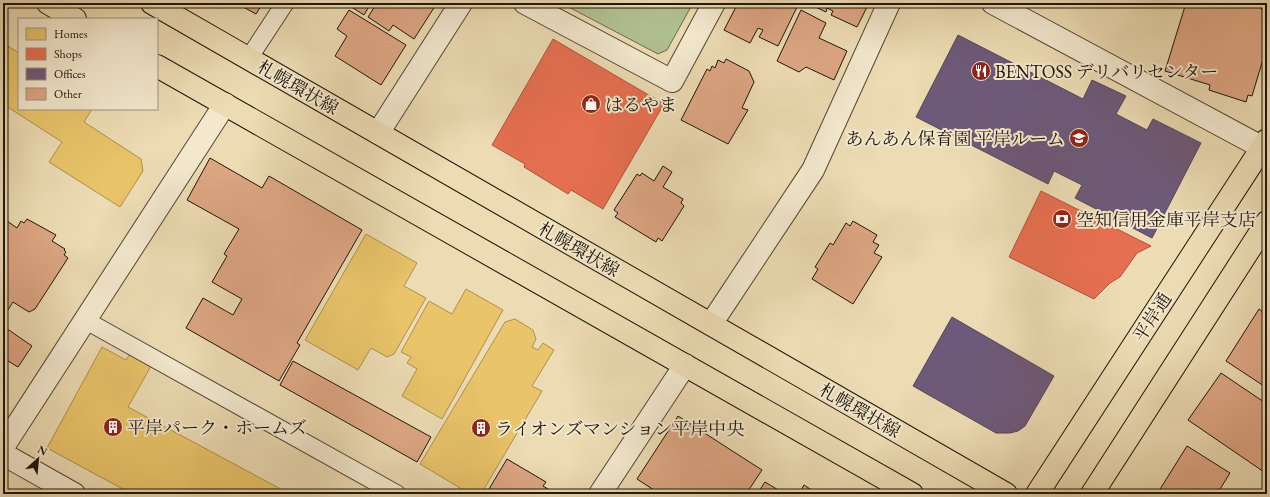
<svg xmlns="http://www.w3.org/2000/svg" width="1270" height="497" font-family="'EB Garamond','Noto Serif JP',serif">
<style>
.green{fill:#b1c192;stroke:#686b4e}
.homes{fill:#e9c46a;stroke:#ac904d}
.shops{fill:#e76f51;stroke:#ab543b}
.offices{fill:#6d597a;stroke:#554558}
.building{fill:#dda683;stroke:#1e1509}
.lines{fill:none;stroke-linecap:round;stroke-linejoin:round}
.lane-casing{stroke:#524634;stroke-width:19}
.street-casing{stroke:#524634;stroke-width:24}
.primary-casing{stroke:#1e1509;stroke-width:24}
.highway-casing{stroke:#1e1509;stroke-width:24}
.lane{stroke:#f3e8ce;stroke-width:17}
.street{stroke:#f3e8ce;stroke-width:22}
.primary{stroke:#ecdbb3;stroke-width:22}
.highway{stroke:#ecdbb3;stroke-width:22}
.labels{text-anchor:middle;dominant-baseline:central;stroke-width:4;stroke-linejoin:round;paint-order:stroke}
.poi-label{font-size:18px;fill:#1e1509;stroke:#f3e8ce;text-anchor:start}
.street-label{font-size:18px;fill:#1e1509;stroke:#f3e8ce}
</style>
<rect width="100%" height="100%" fill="#ecdbb3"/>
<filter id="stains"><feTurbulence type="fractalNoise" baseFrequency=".005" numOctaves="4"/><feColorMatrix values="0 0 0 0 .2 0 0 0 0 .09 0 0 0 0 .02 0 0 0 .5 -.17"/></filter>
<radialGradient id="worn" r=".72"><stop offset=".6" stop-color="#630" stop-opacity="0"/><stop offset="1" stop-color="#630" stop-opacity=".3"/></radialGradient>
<polygon class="green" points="561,3 693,3 667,50 658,54"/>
<g class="homes">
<polygon points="3,43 19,53 19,109 92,109 84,122 141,159 143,171 120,207 49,162 62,142 3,104"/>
<polygon points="366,234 417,263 404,286 426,298 394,354 387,357 371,348 358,370 305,340"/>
<polygon points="466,289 503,310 442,419 402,396 417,369 407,363 411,357 401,352 429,301 452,314"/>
<polygon points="515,319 533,330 536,339 532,347 538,350 543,343 554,350 532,386 542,391 481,494 470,494 420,464 505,322"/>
<polygon points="102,347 126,360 130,354 151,366 128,407 290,494 132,494 47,448"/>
</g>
<g class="shops">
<polygon points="553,39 664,104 603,209 571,190 568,194 524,167 525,164 492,145"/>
<polygon points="1041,191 1151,246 1137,253 1120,277 1110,283 1094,299 1009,257"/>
</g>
<g class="offices">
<polygon points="958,35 1083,99 1092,80 1126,96 1116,114 1147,130 1153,119 1201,143 1152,238 1075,198 1082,185 1054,171 1048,184 916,117"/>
<polygon points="952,317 1054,376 1025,426 1018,431 1010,433 996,433 913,386"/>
</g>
<g class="building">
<polygon points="236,3 263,3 256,14"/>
<polygon points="345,3 371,3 364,15"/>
<polygon points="377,3 437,3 414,39 393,25 389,31 368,17"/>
<polygon points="738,3 793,3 798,5 778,46 759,37 763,30 758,28 750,43 724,30"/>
<polygon points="807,3 869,3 857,27 831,15 833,11 827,8 826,12"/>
<polygon points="1186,3 1263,4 1261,9 1267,11 1267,46 1252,96 1248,95 1246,102 1209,90 1210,85 1165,71"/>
<polygon points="349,10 406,45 381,85 335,56 347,36 337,29"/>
<polygon points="801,10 826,23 819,38 847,51 834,80 806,67 799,72 777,61"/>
<polygon points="726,59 749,71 754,82 742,108 748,110 728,144 681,120 707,69 710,71 712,66 715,68 718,60 724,63"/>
<polygon points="210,158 262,188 269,176 362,230 297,343 300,345 279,381 186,328 203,298 233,315 242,299 212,282 227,256 224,254 239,229 187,200"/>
<polygon points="663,166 672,172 663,187 683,199 681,203 684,206 662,241 658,238 656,242 615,217 618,213 614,210 637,174 640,176 642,173 654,181"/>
<polygon points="27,219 56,235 52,241 65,249 64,250 66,252 64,255 68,258 35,309 29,312 13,302 4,316 3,227 7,221 17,228 21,221 24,223"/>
<polygon points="853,221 877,235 873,242 879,245 874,253 882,257 853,304 812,279 818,269 815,267 830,243 833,245 846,223 850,226"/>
<polygon points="1259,309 1267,315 1267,388 1226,361"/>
<polygon points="3,326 32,346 18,367 8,361 3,368"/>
<polygon points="293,361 431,437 417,462 280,385"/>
<polygon points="1221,373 1267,404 1267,474 1188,420"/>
<polygon points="678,416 762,470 746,494 660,494 637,479"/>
<polygon points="1187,446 1230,473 1217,494 1157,494"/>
<polygon points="507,459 546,482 543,486 556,494 486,494"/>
<polygon points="765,482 785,494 757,494"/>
<polygon points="804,485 816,493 816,494 799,494"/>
</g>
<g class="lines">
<defs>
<g id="lane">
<polyline points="249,58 285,3"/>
<polyline points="85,320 397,494"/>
</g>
<g id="street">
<polyline points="525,3 672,81 714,3"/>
<polyline points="993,3 1267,150"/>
<polyline points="378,133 461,3"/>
<polyline points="711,324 813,170 889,3"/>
<polyline points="3,447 225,104"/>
<polyline points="3,454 74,494"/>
<polyline points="600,494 685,365"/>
</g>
<g id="primary">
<polyline points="48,3 75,19"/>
<polyline points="152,3 1006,494"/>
<polyline points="157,66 912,494"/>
</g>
<g id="highway">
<polyline points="1037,494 1267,140"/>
<polyline points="1092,494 1267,222"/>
</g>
</defs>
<use href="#lane" class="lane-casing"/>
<use href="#street" class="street-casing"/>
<use href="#primary" class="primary-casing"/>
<use href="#highway" class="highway-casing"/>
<use href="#lane" class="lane"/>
<use href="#street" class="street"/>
<use href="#primary" class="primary"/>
<use href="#highway" class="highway"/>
</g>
<defs>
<symbol id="restaurant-disc" viewBox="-11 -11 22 22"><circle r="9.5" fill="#8f2418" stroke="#f3e8ce"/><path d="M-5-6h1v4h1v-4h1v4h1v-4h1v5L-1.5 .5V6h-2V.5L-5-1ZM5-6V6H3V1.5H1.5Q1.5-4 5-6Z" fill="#fff"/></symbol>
<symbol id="shop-disc" viewBox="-11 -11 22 22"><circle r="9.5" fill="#8f2418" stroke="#f3e8ce"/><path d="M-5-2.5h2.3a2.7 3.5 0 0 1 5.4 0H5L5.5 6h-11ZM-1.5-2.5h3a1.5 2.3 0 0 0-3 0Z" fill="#fff"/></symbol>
<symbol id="school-disc" viewBox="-11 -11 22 22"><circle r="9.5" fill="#8f2418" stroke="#f3e8ce"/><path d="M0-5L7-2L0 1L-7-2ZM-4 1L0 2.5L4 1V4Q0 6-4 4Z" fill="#fff"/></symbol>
<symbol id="bank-disc" viewBox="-11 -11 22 22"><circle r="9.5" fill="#8f2418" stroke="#f3e8ce"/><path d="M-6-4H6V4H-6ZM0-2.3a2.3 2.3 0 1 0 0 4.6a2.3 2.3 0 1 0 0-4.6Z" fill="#fff"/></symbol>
<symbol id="building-disc" viewBox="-11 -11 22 22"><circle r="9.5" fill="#8f2418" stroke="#f3e8ce"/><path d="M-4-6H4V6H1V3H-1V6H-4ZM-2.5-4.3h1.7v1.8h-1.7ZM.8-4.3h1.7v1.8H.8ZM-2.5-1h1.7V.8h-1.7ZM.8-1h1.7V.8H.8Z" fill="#fff"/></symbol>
</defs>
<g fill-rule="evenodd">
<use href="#restaurant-disc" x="970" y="60" width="22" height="22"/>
<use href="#shop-disc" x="580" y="93" width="22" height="22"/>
<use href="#school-disc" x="1068" y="127" width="22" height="22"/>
<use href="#bank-disc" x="1051" y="208" width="22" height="22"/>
<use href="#building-disc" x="102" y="416" width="22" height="22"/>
<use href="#building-disc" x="470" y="417" width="22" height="22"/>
</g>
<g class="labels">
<g class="poi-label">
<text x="995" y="71">BENTOSS デリバリセンター</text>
<text x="605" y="104">はるやま</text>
<text x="1065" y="138" text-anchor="end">あんあん保育園 平岸ルーム</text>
<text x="1076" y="219">空知信用金庫平岸支店</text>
<text x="127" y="427">平岸パーク・ホームズ</text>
<text x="495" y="428">ライオンズマンション平岸中央</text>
</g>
<g class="street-label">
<text transform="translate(298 87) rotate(30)">札幌環状線</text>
<text transform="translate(579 249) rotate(30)">札幌環状線</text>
<text transform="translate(1152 317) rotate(-57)">平岸通</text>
<text transform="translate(860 410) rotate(30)">札幌環状線</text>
</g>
</g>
<rect width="1270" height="497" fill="none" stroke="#ecdbb3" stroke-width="16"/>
<rect x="4" y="4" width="1262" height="489" fill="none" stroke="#1e1509" stroke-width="2"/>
<rect x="8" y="8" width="1254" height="481" fill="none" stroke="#1e1509"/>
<rect x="18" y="18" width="140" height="92" fill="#f3e8ce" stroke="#9e947f"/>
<rect x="26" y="28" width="20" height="12" fill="#e9c46a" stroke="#9e947f"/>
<text x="54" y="38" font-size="12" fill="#1e1509">Homes</text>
<rect x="26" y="48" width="20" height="12" fill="#e76f51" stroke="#9e947f"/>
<text x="54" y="58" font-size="12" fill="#1e1509">Shops</text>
<rect x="26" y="68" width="20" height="12" fill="#6d597a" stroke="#9e947f"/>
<text x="54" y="78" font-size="12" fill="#1e1509">Offices</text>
<rect x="26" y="88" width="20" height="12" fill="#dda683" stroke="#9e947f"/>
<text x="54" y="98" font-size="12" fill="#1e1509">Other</text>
<g transform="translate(38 459) rotate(27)" stroke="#f3e8ce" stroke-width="3" paint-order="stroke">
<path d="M0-3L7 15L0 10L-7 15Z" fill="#1e1509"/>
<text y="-6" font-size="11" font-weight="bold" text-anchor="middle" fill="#1e1509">N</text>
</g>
<rect width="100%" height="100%" filter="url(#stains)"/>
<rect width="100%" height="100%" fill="url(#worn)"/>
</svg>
